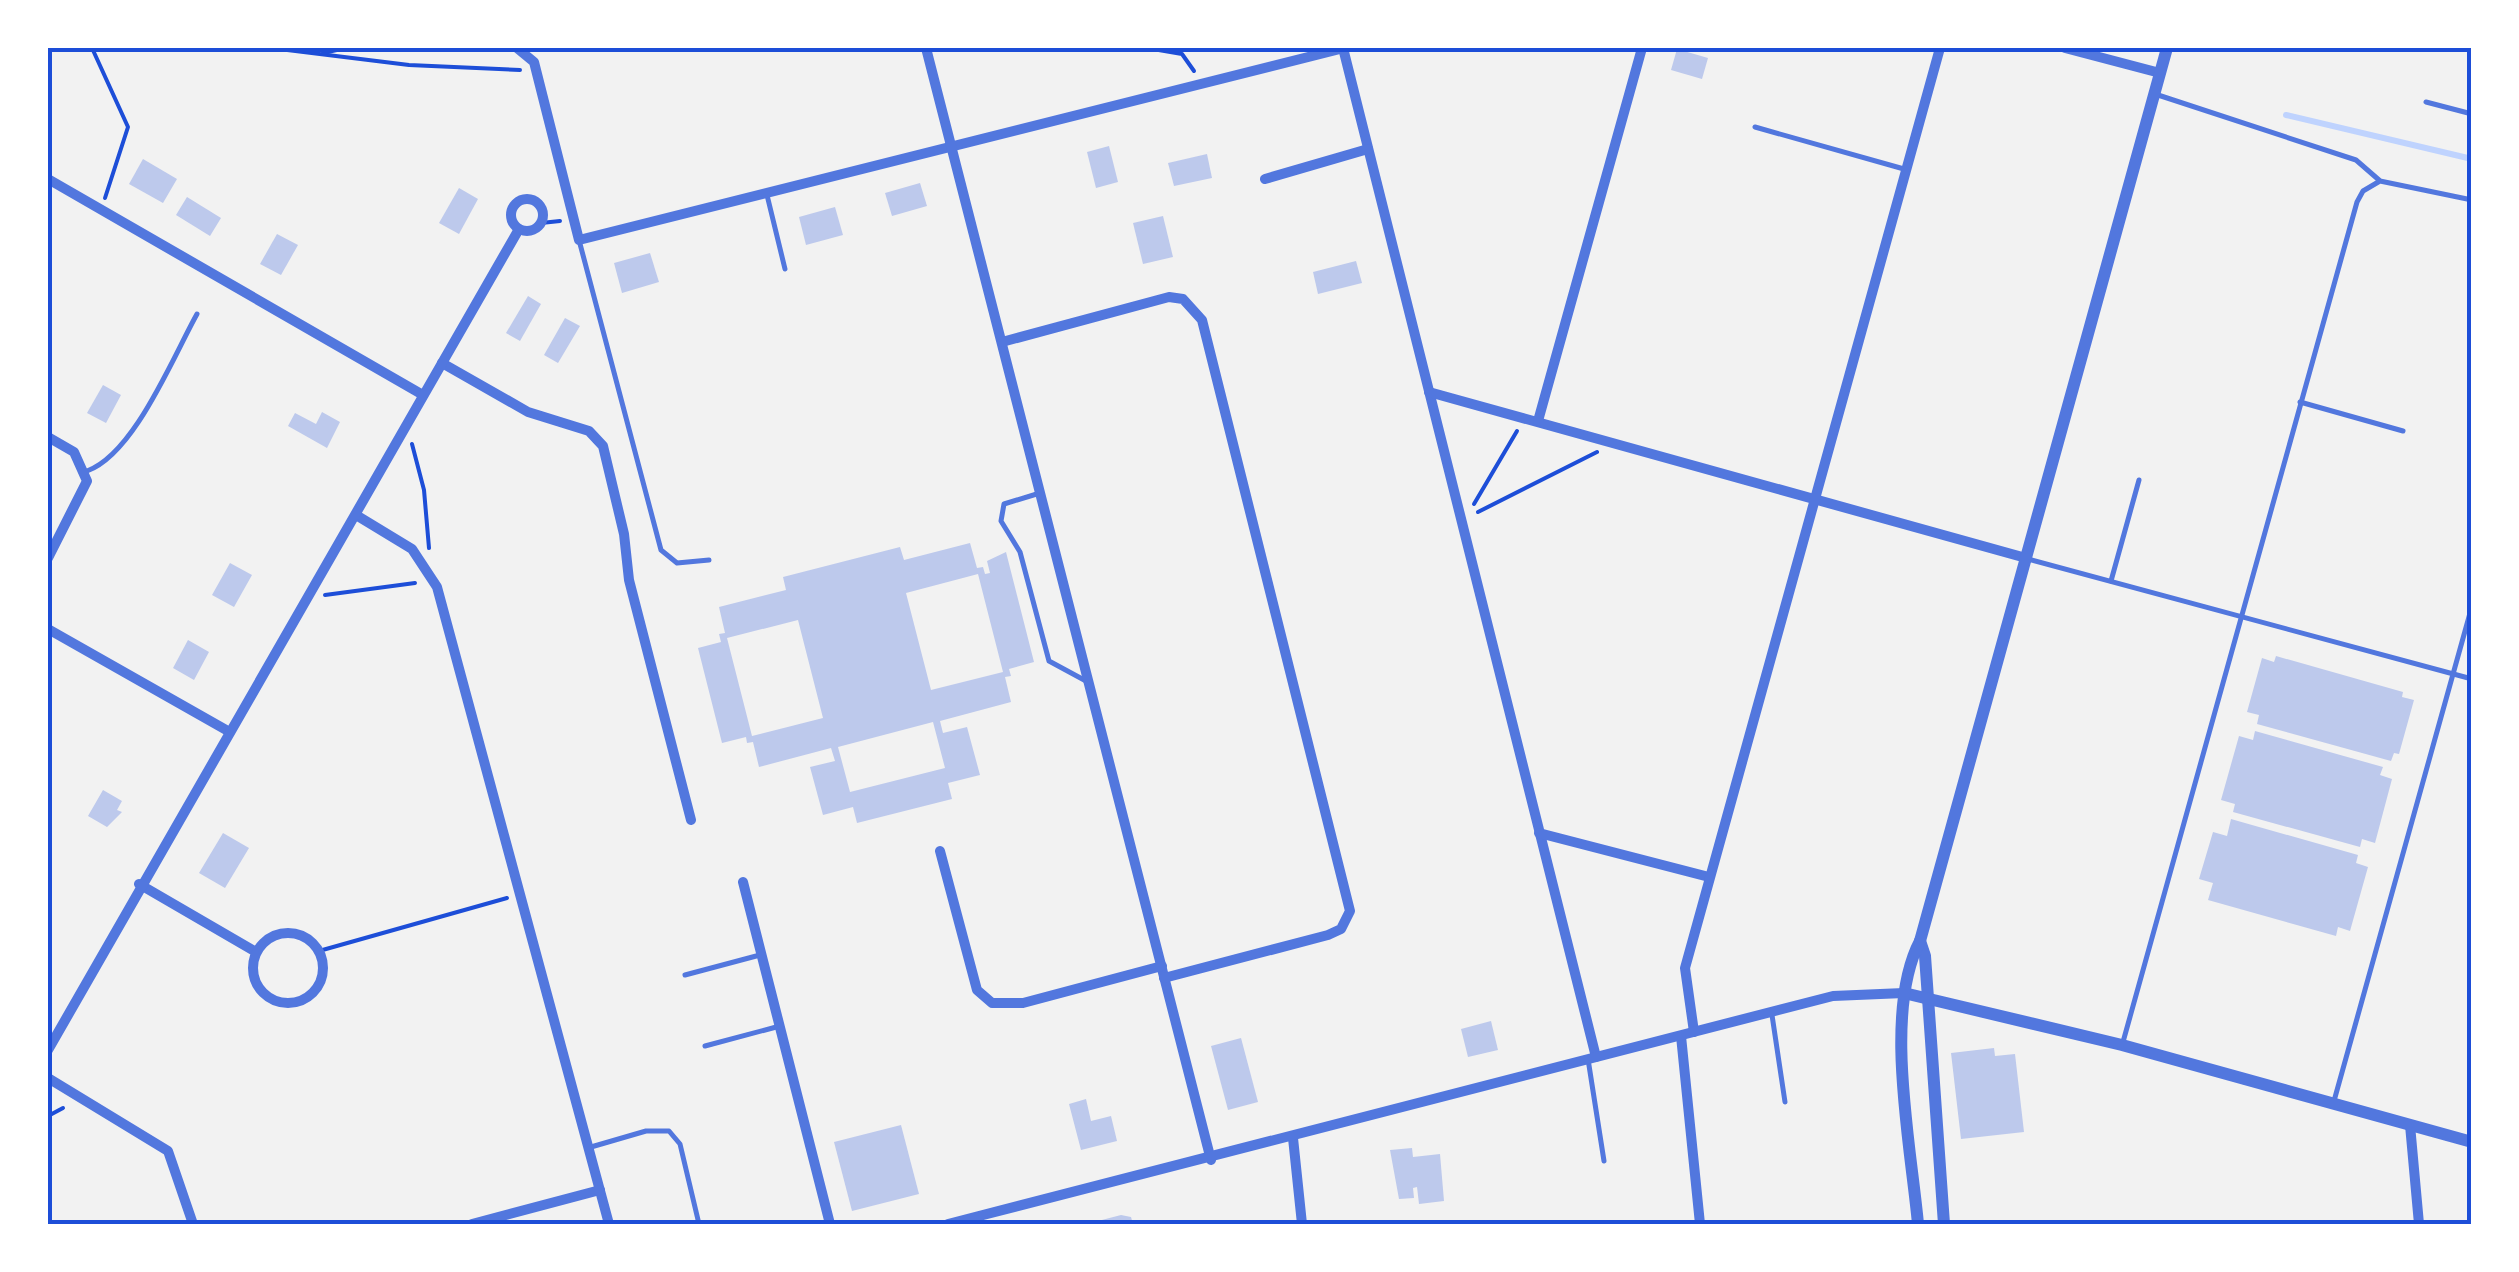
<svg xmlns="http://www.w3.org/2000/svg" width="2519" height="1272" font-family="'Source Serif 4',serif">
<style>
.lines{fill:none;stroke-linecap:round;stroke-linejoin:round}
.stream{stroke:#bfd3fe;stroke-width:6}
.building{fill:#bdc9ec;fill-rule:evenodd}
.path{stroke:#1d4ed8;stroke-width:4}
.service{stroke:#5277de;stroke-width:5}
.minor{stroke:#5277de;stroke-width:10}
.tertiary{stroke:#5277de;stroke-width:12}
.neatline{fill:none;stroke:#1d4ed8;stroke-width:4}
</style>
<rect width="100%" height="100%" fill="#f2f2f2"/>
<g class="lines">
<polyline class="stream" points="2286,115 2472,159"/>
</g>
<g class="building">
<polygon points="1677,49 1708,58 1702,79 1671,70"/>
<polygon points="1109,146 1118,182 1096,188 1087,152"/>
<polygon points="1207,154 1212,178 1174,186 1168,163"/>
<polygon points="143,159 177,179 163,203 129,184"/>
<polygon points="920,183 927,206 892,216 885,193"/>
<polygon points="459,188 478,199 459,234 439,223"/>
<polygon points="187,197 221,218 210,236 176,215"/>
<polygon points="835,207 843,235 806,245 799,217"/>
<polygon points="1163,216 1173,257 1143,264 1133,223"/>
<polygon points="277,234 298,245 281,275 260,264"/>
<polygon points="650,253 659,282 622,293 614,263"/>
<polygon points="1356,261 1362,283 1318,294 1313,272"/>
<polygon points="528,296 541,304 520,341 506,333"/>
<polygon points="565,318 580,326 558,363 544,355"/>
<polygon points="103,385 121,395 106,423 87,413"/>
<polygon points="322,412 340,422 327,448 288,426 295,413 316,424"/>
<path d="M 970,543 L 977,568 L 983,567 L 985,574 L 990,573 L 987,561 L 1006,552 L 1034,662 L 1009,669 L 1011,676 L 1005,677 L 1011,702 L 940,721 L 943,733 L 967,727 L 980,775 L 948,783 L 952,799 L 857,823 L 853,807 L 823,815 L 810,767 L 835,761 L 831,748 L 759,767 L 753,742 L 747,743 L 746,737 L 722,743 L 698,648 L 721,642 L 719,634 L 725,633 L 719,607 L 786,590 L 783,577 L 900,547 L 904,560 ZM 978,574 L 1003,672 L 931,690 L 906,593 ZM 798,620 L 823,718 L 752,736 L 727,638 ZM 933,722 L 945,768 L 850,792 L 838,747 Z"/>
<polygon points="230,563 252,575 234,607 212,595"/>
<polygon points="188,640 209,652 194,680 173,668"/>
<polygon points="2276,656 2403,692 2402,697 2414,700 2399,754 2394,753 2391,761 2257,724 2259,715 2247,712 2262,658 2274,662"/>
<polygon points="2255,731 2383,767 2380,775 2392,779 2375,843 2362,839 2360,847 2233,812 2235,804 2221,800 2239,736 2253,740"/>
<polygon points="103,790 122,801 117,810 122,812 107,827 88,816"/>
<polygon points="2231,819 2358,855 2356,863 2368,867 2350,931 2338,927 2336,936 2208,900 2213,883 2199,879 2213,832 2227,836"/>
<polygon points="223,833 249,848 225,888 199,873"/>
<polygon points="1491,1021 1498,1050 1468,1057 1461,1029"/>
<polygon points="1241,1038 1258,1102 1228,1110 1211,1046"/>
<polygon points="1994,1048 1995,1056 2015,1054 2024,1132 1961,1139 1951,1053"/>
<polygon points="1086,1099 1091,1121 1111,1116 1117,1141 1081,1150 1069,1104"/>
<polygon points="901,1125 919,1194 852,1211 834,1142"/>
<polygon points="1412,1148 1413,1157 1440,1154 1444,1201 1419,1204 1417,1187 1413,1188 1414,1198 1399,1199 1390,1150"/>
<polygon points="1121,1215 1131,1217 1133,1224 1099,1224 1098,1221"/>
</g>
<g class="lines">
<g class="path">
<polyline points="92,48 128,127 105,198"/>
<polyline points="271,48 409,65 520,70"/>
<polyline points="1147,48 1182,54 1194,71"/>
<polyline points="323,53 346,48"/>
<polyline points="541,223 560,221"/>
<polyline points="412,444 424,490 429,548"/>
<polyline points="1474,504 1517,431"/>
<polyline points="1478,512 1597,452"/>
<polyline points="325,595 415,583"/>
<polyline points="319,951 507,898"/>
<polyline points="48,1116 63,1108"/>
</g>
<g class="service">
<polyline points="2158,95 2356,160 2379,180"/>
<polyline points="2426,102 2472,114"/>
<polyline points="1755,127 1904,169"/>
<polyline points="767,195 785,269"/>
<polyline points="579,240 661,550 677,563 709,560"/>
<polyline points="2300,402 2403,431"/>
<path d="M 87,471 C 134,454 172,359 197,314"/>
<polyline points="1040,493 1004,504 1001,521 1020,552 1049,661 1086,681"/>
<polyline points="2028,559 2472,679"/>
<polyline points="2111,581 2139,480"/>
<polyline points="685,975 760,955"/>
<polyline points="1772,1015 1785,1102"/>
<polyline points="2123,1042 2357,202 2363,191 2380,181 2472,200"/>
<polyline points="705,1046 780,1026"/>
<polyline points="1588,1059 1604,1161"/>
<polyline points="2334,1101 2472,606"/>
<polyline points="591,1147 646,1131 669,1131 680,1144 699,1224"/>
</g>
<g class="minor">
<polyline points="517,48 534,62 579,240 1344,48"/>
<polyline points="926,48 1211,1160"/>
<polyline points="1343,48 1596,1057"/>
<polyline points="2065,48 2160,73"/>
<polyline points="48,179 423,395"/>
<polyline points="1265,179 1368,149"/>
<circle cx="527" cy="215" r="16"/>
<polyline points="1002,342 1169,297 1183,299 1202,320 1350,911 1341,929 1328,935 1164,978"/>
<polyline points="442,363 528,412 589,431 603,446 624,534 629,580 691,820"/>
<polyline points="1429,392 2026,558"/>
<polyline points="1538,421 1642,48"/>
<polyline points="48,437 74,452 87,481 48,558"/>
<polyline points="356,515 412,549 437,587 609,1224"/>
<polyline points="48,629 228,731"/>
<polyline points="1539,833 1709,877"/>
<polyline points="940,851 977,990 992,1003 1023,1003 1162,966"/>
<polyline points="743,882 830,1224"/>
<polyline points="139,884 256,952"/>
<circle cx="288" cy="968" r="35"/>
<polyline points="1694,1032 1685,968 1940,48"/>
<polyline points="1681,1036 1700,1224"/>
<polyline points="48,1050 519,229"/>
<polyline points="48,1078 168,1151 193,1224"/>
<polyline points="2410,1125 2419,1224"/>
<polyline points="1293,1138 1302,1224"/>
<polyline points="472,1224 600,1190"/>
<polyline points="948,1224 1833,996 1904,993"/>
</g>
<g class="tertiary">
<polyline points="1920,941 1925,956 1944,1224"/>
<polyline points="1904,993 2122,1045 2472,1142"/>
<path d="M 1918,1224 C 1911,1146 1883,1011 1920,941 L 2167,48"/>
</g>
</g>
<rect width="2519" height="1272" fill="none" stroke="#ffffff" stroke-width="100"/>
<rect x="50" y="50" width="2419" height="1172" class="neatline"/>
</svg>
